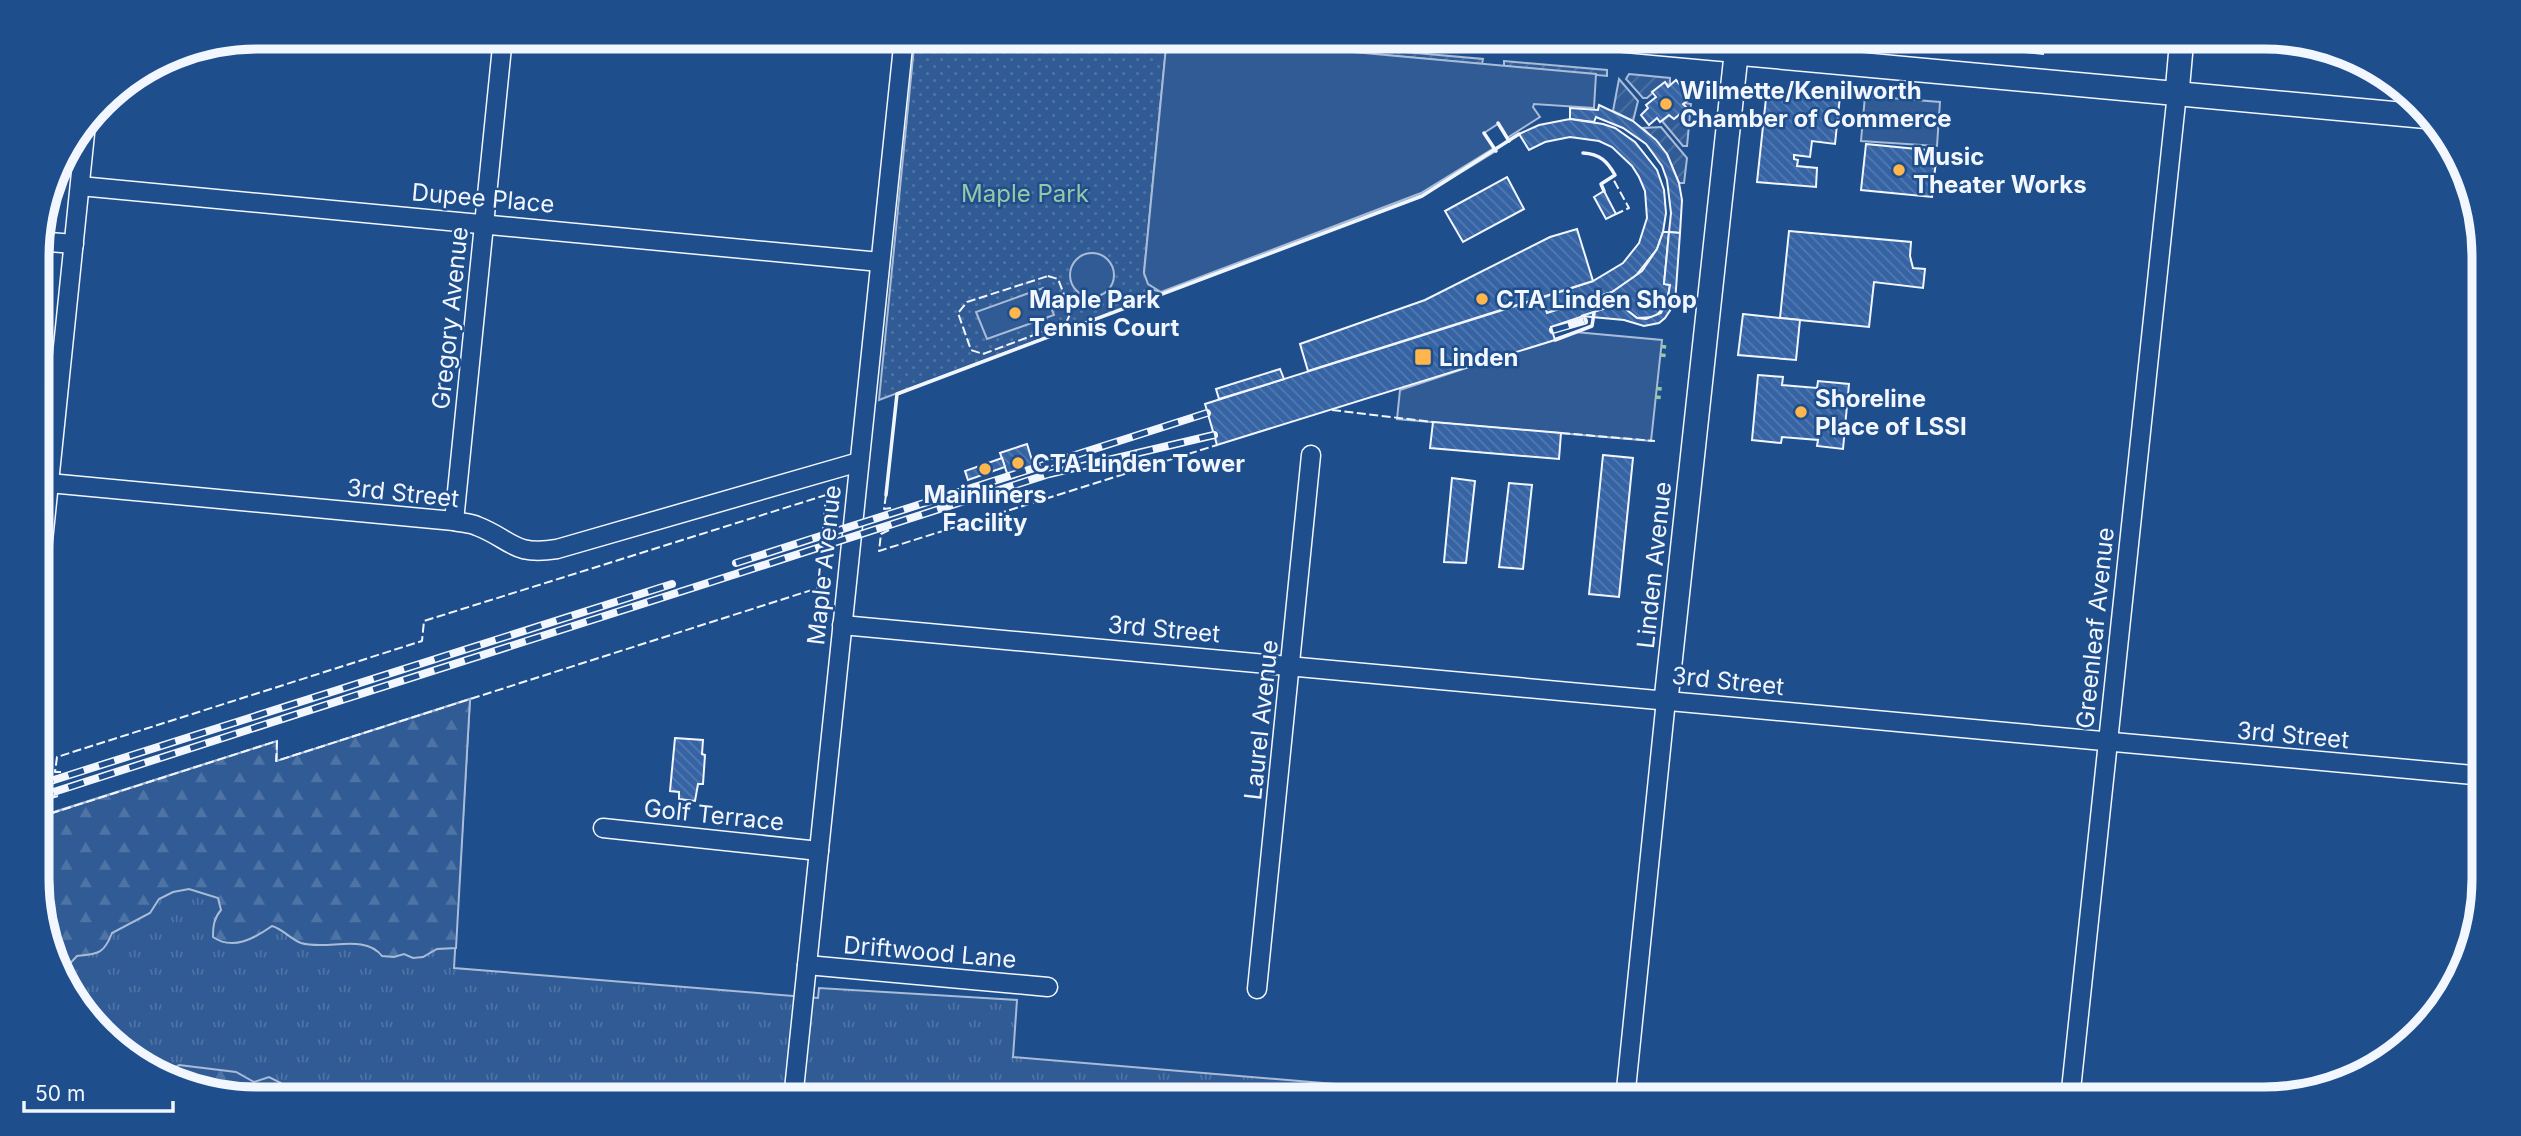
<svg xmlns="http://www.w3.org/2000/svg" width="2521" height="1136" font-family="Inter,sans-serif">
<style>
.grass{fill:url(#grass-tufts);stroke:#a8bbd7;stroke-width:2}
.forest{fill:url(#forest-firs);stroke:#a8bbd7;stroke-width:2}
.park{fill:url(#park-dots);stroke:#a8bbd7;stroke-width:2}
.garden{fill:url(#garden-furrows);stroke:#a8bbd7;stroke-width:2}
.pitch{fill:#305b95;stroke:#a8bbd7;stroke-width:2}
.building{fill:url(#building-back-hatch);stroke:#f2f6ff;stroke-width:2}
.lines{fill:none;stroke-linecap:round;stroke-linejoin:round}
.minor-casing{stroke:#f2f6ff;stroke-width:21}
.tertiary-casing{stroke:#f2f6ff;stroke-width:26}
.minor{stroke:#1f4e8c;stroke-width:18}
.tertiary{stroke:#1f4e8c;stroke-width:23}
.rail-casing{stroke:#f2f6ff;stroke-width:8}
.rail{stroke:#1f4e8c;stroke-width:5;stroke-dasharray:16;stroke-linecap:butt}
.hedge{stroke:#97c8a6;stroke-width:5;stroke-dasharray:3.5 5;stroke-linecap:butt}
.fence{stroke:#f2f6ff;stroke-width:2;stroke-dasharray:9 3.5;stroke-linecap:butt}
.wall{stroke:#f2f6ff;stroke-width:3.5}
.poi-dot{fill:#ffb74d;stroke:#1f4e8c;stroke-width:2.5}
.labels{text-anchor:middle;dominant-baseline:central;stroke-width:5;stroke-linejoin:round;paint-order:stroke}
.poi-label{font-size:24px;font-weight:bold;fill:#f2f6ff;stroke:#1f4e8c;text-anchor:start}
.park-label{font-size:24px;fill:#97c8a6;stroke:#1f4e8c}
.street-label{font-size:24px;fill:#f2f6ff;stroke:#1f4e8c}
.rim{fill:none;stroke:#f2f6ff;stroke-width:9}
</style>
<defs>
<pattern id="grass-tufts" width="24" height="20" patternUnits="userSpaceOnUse" patternTransform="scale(1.75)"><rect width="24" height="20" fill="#305b95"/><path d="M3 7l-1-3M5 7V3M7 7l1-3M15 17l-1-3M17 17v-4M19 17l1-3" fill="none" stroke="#4e73a5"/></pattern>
<pattern id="forest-firs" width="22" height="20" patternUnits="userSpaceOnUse" patternTransform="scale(1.75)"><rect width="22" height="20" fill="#305b95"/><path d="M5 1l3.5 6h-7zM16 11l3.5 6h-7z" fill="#4e73a5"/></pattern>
<pattern id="park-dots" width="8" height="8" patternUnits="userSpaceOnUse" patternTransform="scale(1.75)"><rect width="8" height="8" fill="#305b95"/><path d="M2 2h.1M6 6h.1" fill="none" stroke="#4e73a5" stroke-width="1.8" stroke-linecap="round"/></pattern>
<pattern id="garden-furrows" width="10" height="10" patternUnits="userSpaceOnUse" patternTransform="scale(1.75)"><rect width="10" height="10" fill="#305b95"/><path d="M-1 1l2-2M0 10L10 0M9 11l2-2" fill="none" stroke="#4e73a5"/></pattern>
<pattern id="building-back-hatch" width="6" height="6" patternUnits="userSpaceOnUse" patternTransform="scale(1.75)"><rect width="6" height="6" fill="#3563a3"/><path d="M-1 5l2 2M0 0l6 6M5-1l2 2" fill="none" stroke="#537ab1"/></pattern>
</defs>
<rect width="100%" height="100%" fill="#1f4e8c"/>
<g class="grass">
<polygon points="1327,37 1364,37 1481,48 1481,52"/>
<polygon points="1494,148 1496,151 1422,196 1161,294 1161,292 1421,193"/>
<polygon points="470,699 454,968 818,998 819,988 1017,1000 1013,1057 1441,1093 1441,1099 257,1099 172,1082 82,1013 39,908 38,817 277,741 277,761"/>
</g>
<g class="forest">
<path d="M 470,699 L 456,948 L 437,949 L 423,957 L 413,958 L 404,954 L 394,957 L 382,956 C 364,933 327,951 301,943 C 290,939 283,929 272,926 C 255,938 233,951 213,937 C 213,926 214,918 221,910 L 218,898 L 189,889 L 173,892 L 159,899 L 150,913 L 112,933 C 104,954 98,954 77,956 L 64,970 L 39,908 L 39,855 L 49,814 L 277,741 L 277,761 Z"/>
<polygon points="179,1065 236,1072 254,1082 269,1077 281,1083 291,1099 257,1099 172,1082 163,1075"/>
</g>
<polygon class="park" points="915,37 1167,37 1144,273 1154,290 1161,292 1161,294 879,400"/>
<g class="garden">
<polygon points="1188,37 1237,37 1483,59 1482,64"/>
<polygon points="1504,61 1607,70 1607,76 1504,66"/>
<polygon points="1629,74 1670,78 1670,85 1664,83 1647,98 1643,98 1626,79"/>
<polygon points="1619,79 1638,101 1633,121 1613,111"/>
<polygon points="1685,103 1691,104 1687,146 1683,146 1662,121 1669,115 1674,119 1686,109 1683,104"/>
<polygon points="1661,127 1687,158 1684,183 1679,183 1667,154 1643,128"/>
</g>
<g class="pitch">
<polygon points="1167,37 1188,37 1596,74 1594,108 1534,104 1533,107 1540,117 1507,138 1498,124 1484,133 1494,148 1421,193 1161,292 1148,284 1144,273"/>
<polygon points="1865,96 1940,102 1937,146 1861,141"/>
<circle cx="1092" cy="275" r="22"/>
<polygon points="1043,288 1054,315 987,339 976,312"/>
<polygon points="1575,332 1662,340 1651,441 1397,419 1400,390"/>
</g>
<g class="building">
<polygon points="1904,37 1948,37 1948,45 1904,41"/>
<polygon points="1968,37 2045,37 2043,54 1967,46"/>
<polygon points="1676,80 1691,98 1683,104 1687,108 1674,119 1669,115 1660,122 1657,118 1649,125 1641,115 1648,108 1646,105 1656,97 1652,92 1665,82 1668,87"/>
<polygon points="1767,89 1840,96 1835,144 1812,141 1810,157 1794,155 1794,159 1798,160 1797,166 1817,168 1816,187 1757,182"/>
<polygon points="1599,105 1633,121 1656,140 1667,154 1679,183 1682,200 1680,233 1669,232 1671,213 1667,180 1662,166 1646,144 1623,128 1596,117 1594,122 1570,119 1570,108 1598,110"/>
<polygon points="1570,119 1603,124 1615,128 1635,142 1657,170 1664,190 1666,213 1663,232 1657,249 1634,278 1612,292 1547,313 1541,298 1593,281 1623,263 1639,243 1647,218 1645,191 1639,177 1632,166 1612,147 1599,141 1570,137 1545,142 1529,150 1519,134 1539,125"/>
<polygon points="1866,144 1937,151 1932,197 1861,190"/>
<polygon points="1507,177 1524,209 1463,242 1445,211"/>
<polygon points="1604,191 1616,214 1606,219 1594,197"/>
<polygon points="1577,229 1593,281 1308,371 1300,344 1425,300 1550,237"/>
<polygon points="1789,231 1911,242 1910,256 1913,268 1925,269 1923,288 1874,282 1869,327 1780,318"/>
<polygon points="1663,232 1669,232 1664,284 1670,285 1669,291 1665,306 1655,317 1637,318 1619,304 1551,327 1555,340 1217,445 1205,404 1541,298 1547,313 1612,292 1642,271 1657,249"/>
<polygon points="1669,232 1680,233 1675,303 1665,318 1659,323 1644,326 1624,320 1581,316 1619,304 1637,318 1646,319 1661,313 1668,299 1669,291 1670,285 1664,284"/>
<polygon points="1743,314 1800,320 1796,360 1738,355"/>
<polygon points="1280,369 1284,379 1219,399 1216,389"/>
<polygon points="1758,375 1783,377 1782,385 1817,388 1818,381 1849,384 1843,449 1817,446 1818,440 1782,437 1781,443 1752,440"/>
<polygon points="1433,422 1561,433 1559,459 1430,448"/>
<polygon points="1027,444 1035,470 1009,479 1000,453"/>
<polygon points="1603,455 1633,458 1619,597 1589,594"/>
<polygon points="1002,458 1005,467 968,480 965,471"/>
<polygon points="1452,478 1475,481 1466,563 1444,562"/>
<polygon points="1509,483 1532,485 1523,569 1499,567"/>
<polygon points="675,738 703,740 702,754 705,755 703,784 698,784 695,801 679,799 679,792 670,791"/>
</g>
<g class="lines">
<defs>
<g id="minor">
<polyline points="1560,37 1736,53"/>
<polyline points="80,186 880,262"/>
<polyline points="37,241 74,244"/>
<path d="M 49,483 L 454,521 C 462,523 470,523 477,526 C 513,540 512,556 557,549 L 859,462"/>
<polyline points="454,521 503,37"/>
<polyline points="38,569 40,570 86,124"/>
<polyline points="842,625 2484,776"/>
<polyline points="603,828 819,851"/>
<polyline points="807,965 1048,987"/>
<polyline points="1257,989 1311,455"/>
<polyline points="793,1099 904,37"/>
<polyline points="1625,1099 1666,700"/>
<polyline points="2070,1099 2177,93"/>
</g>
<g id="tertiary">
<polyline points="1736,53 2431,117"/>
<polyline points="2177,93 2182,37"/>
<polyline points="38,593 40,570"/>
<polyline points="1666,700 1738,37"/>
</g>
</defs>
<use href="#minor" class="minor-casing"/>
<use href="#tertiary" class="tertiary-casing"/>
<use href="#minor" class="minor"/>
<use href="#tertiary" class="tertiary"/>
<defs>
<g id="rail">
<polyline points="1553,330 1584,321"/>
<polyline points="736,563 1207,413"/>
<polyline points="38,785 672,584"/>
<polyline points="38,797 1049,474 1214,435"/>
</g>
</defs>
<use href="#rail" class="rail-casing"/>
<use href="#rail" class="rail"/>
<g class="hedge">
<polyline points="1663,357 1664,342"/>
<polyline points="1658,399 1660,382"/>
</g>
<g class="fence">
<polyline points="1604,191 1601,184 1612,177 1629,208 1616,214"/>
<polygon points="1048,276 1058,279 1071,312 1066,323 983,354 971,350 958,313 967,302"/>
<polyline points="1332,410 1433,422"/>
<polyline points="1561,433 1655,441"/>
<polyline points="886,495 884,509 891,508"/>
<polyline points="889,530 881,534 879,551 1217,445"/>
<polyline points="61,772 55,772 57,757 422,641 424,621 826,495 823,530 838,522"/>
<polyline points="58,796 51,798 49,814 277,741 276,761 818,588 821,554 835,553"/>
</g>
<g class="wall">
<polyline points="1498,123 1509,141"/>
<polyline points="1484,133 1496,151"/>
<path d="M 1583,153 C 1600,154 1607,161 1615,175 L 1601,184 L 1604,191"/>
<polyline points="1555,340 1592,326 1594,313"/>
<polyline points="886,495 897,394 1422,196 1519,134"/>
</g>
</g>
<g class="poi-dot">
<circle cx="1666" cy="104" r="7"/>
<circle cx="1899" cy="170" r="7"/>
<circle cx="1482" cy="299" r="7"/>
<circle cx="1015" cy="313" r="7"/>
<rect x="1414" y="348" width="18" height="18" rx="3.5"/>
<circle cx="1801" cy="412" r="7"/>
<circle cx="1018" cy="463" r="7"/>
<circle cx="985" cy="469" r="7"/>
</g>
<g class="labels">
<g class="poi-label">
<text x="1680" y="90">Wilmette/Kenilworth<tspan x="1680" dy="28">Chamber of Commerce</tspan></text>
<text x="1913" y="156">Music<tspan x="1913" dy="28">Theater Works</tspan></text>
<text x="1029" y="299">Maple Park<tspan x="1029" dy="28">Tennis Court</tspan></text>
<text x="1496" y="299">CTA Linden Shop</text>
<text x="1439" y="357">Linden</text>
<text x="1815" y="398">Shoreline<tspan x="1815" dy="28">Place of LSSI</tspan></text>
<text x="1032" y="463">CTA Linden Tower</text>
<text x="985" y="494" text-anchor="middle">Mainliners<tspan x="985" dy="28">Facility</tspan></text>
</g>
<g class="park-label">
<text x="1025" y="193">Maple Park</text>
</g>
<g class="street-label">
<text transform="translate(483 198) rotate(5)">Dupee Place</text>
<text transform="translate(450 318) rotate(-84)">Gregory Avenue</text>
<text transform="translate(403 493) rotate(6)">3rd Street</text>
<text transform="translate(824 565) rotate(-84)">Maple Avenue</text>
<text transform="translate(1654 565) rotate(-84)">Linden Avenue</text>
<text transform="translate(2095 628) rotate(-84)">Greenleaf Avenue</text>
<text transform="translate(1164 629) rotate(5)">3rd Street</text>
<text transform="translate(1728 681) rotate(6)">3rd Street</text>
<text transform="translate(1261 720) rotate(-84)">Laurel Avenue</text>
<text transform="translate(2293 735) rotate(5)">3rd Street</text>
<text transform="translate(714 815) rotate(6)">Golf Terrace</text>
<text transform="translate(930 952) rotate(5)">Driftwood Lane</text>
</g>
</g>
<path d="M0 0H2521V1136H0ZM257 49H2264A208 208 0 0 1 2472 257V879A208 208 0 0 1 2264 1087H257A208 208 0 0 1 49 879V257A208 208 0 0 1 257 49Z" fill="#1f4e8c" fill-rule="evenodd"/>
<path class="rim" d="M257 49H2264A208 208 0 0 1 2472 257V879A208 208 0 0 1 2264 1087H257A208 208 0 0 1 49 879V257A208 208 0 0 1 257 49Z"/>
<path d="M24 1101v10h149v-10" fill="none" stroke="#f2f6ff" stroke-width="3.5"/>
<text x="35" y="1101" font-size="21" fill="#f2f6ff" stroke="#1f4e8c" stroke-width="5" paint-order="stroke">50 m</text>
</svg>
